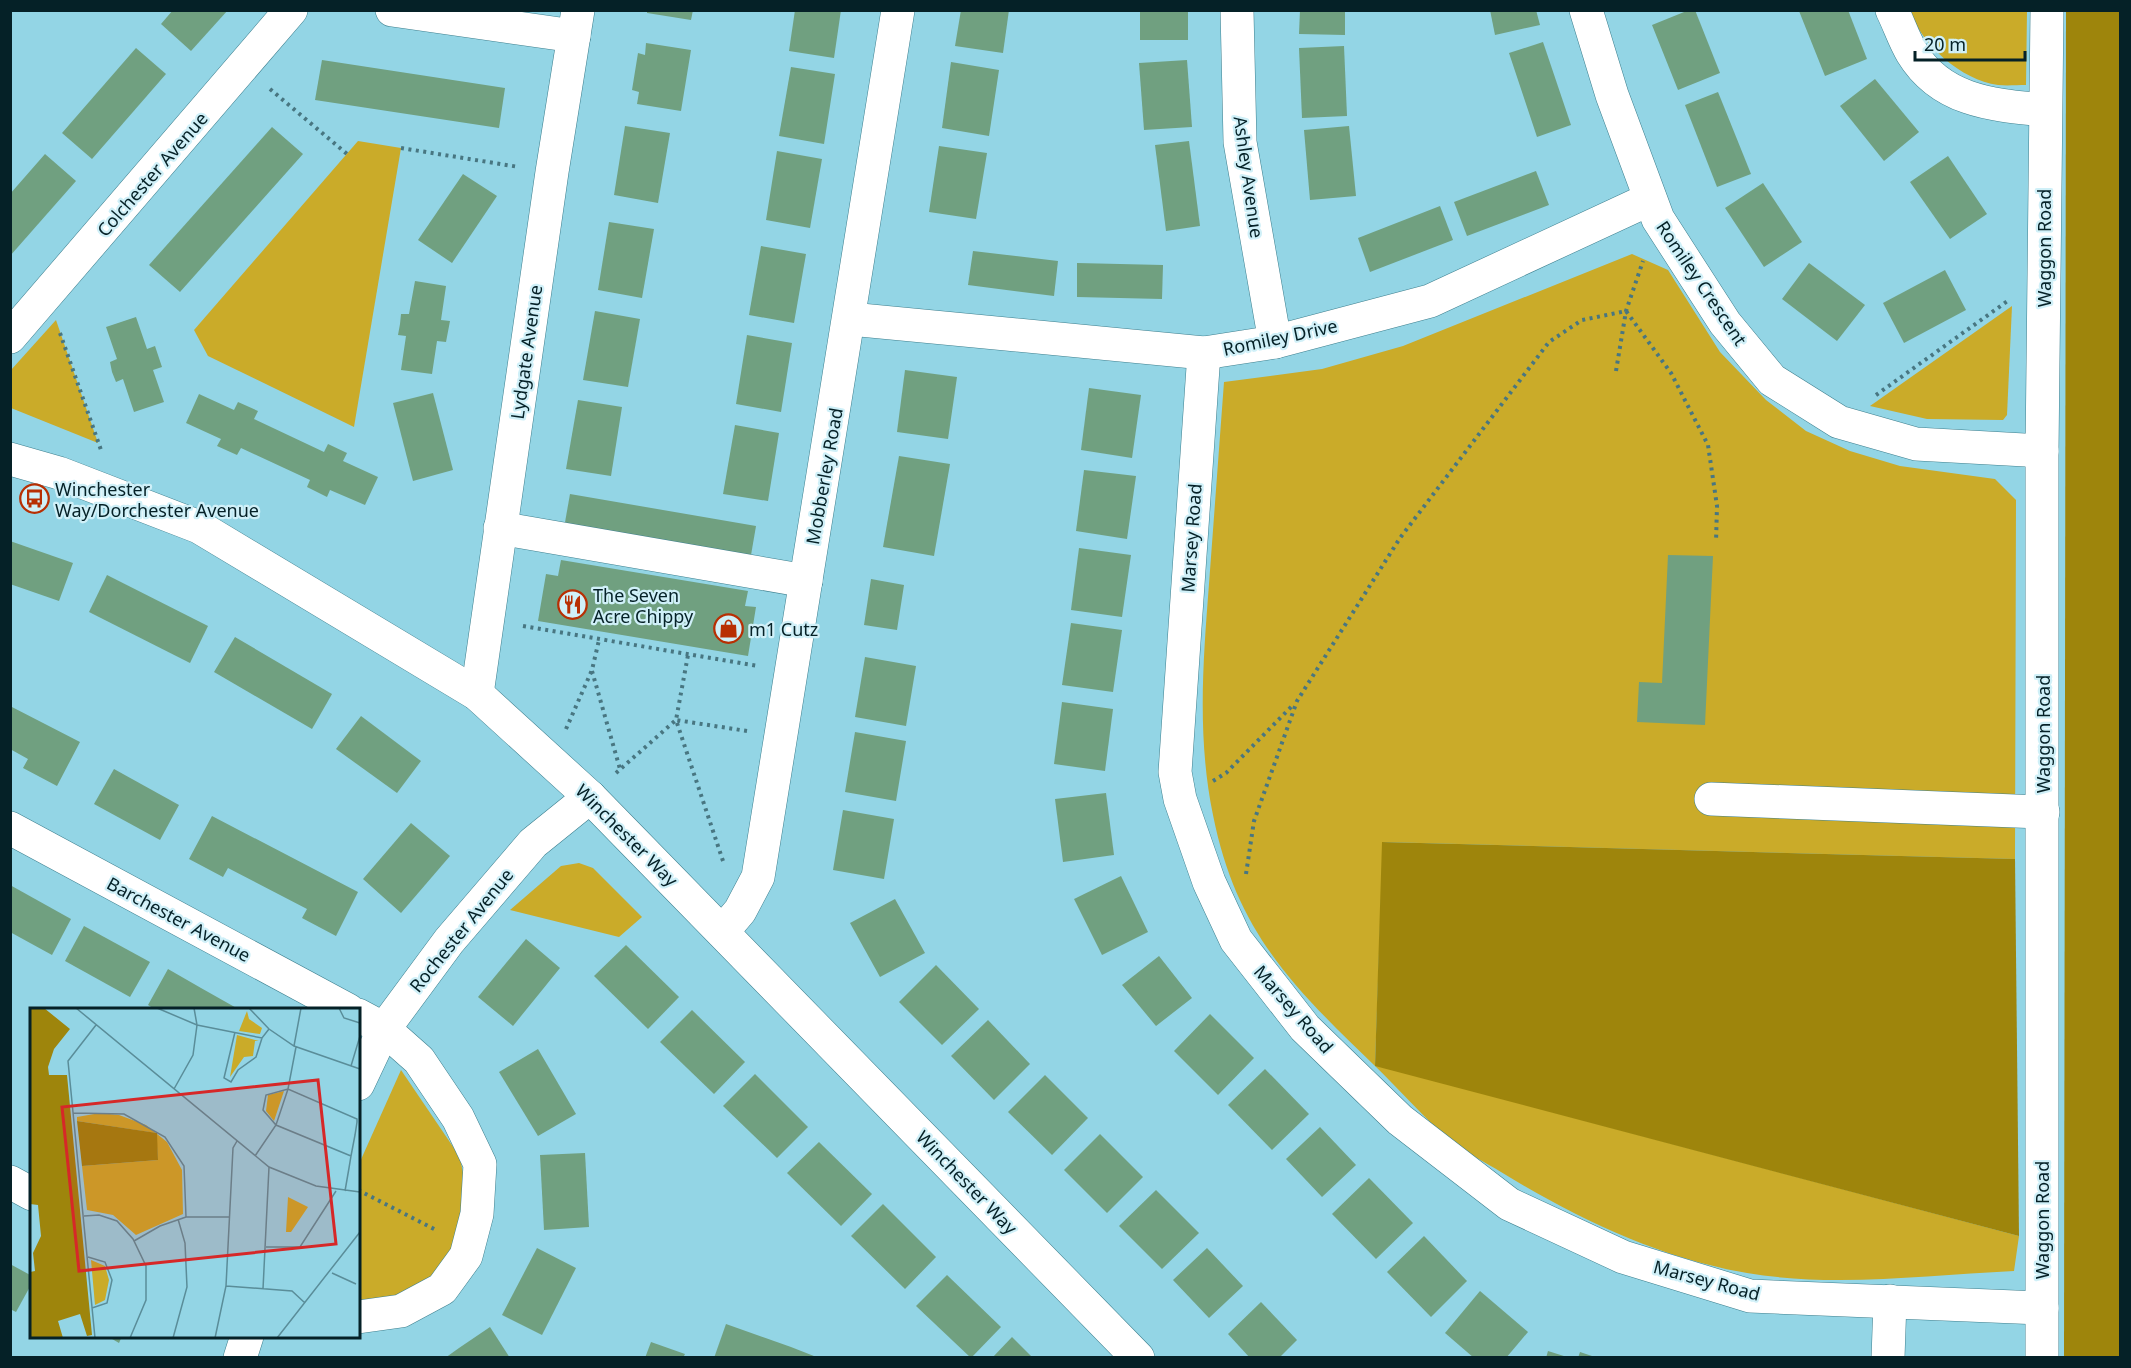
<svg xmlns="http://www.w3.org/2000/svg" width="2131" height="1368" font-family="'Noto Sans',sans-serif">
<style>
.green{fill:#caab29}
.forest{fill:#9e850c}
.building{fill:#70a080}
.lines{fill:none;stroke-linecap:round;stroke-linejoin:round}
.minor-casing{stroke:#3d7f8e;stroke-width:34}
.path{stroke:#487681;stroke-width:4;stroke-dasharray:3 4.5;stroke-linecap:butt}
.minor{stroke:#fff;stroke-width:33}
.labels{text-anchor:middle;dominant-baseline:central;stroke-width:4.5;stroke-linejoin:round;paint-order:stroke}
.street-label{font-size:18px;fill:#052127;stroke:#d0f0f8}
.poi-label{font-size:18px;fill:#052127;stroke:#d0f0f8;text-anchor:start}
.inset-road{fill:none;stroke:#5a8d99;stroke-width:1.5}
.view{fill:#d62828;fill-opacity:0.15;stroke:#d62828;stroke-width:3}
.inset-edge{fill:none;stroke:#052127;stroke-width:3}
</style>
<rect width="100%" height="100%" fill="#93d5e5"/>
<g class="green">
<path d="M 1910,11 L 2027,11 L 2026,85 C 2017,85 2007,86 1998,85 C 1961,80 1922,45 1910,11 Z"/>
<polygon points="358,141 401,148 354,427 208,356 194,330"/>
<path d="M 1632,254 L 1668,270 L 1720,352 L 1766,400 L 1806,431 L 1850,451 L 1900,466 L 1995,479 L 2016,500 L 2015,859 L 1383,842 L 1375,1065 L 2019,1236 L 2014,1271 C 1926,1275 1835,1288 1747,1273 C 1659,1258 1576,1218 1501,1172 C 1485,1162 1466,1153 1451,1141 C 1424,1118 1400,1090 1374,1065 C 1292,986 1236,931 1213,815 C 1197,737 1203,662 1209,584 C 1214,517 1219,449 1224,382 L 1322,369 L 1403,346 Z"/>
<polygon points="2012,306 2007,415 2003,420 1927,419 1870,406"/>
<polygon points="56,320 98,443 11,408 11,370"/>
<polygon points="579,863 593,868 642,917 619,937 510,910 561,866"/>
<polygon points="401,1070 460,1157 466,1190 453,1253 429,1283 394,1301 359,1307 359,1164"/>
</g>
<g class="forest">
<polygon points="2120,10 2120,1357 2064,1358 2066,11"/>
<polygon points="1382,842 2015,859 2019,1236 1375,1066"/>
</g>
<g class="building">
<polygon points="173,10 228,10 191,51 161,24"/>
<polygon points="647,10 693,10 691,20 647,13"/>
<polygon points="795,10 841,10 834,58 789,51"/>
<polygon points="961,10 1009,10 1003,53 955,46"/>
<rect x="1140" y="10" width="48" height="30"/>
<polygon points="1300,10 1345,10 1345,35 1299,34"/>
<polygon points="1490,10 1536,10 1540,25 1495,35"/>
<polygon points="1689,10 1695,10 1720,73 1678,90 1652,25"/>
<polygon points="1848,10 1867,59 1825,76 1799,11"/>
<polygon points="1543,42 1571,125 1537,137 1509,53"/>
<polygon points="646,43 691,50 681,111 637,104 639,92 632,90 638,53 645,55"/>
<polygon points="1344,46 1347,116 1302,118 1299,48"/>
<polygon points="136,48 166,74 92,159 62,133"/>
<polygon points="322,60 505,88 499,128 315,100"/>
<polygon points="1187,60 1192,127 1144,130 1139,63"/>
<polygon points="951,62 999,70 989,136 942,128"/>
<polygon points="791,67 835,74 824,144 779,136"/>
<polygon points="1875,79 1919,132 1884,161 1840,106"/>
<polygon points="1718,92 1751,174 1717,187 1685,105"/>
<polygon points="625,126 670,133 658,203 614,195"/>
<polygon points="1349,126 1356,196 1310,200 1304,130"/>
<polygon points="272,127 303,154 180,292 149,265"/>
<polygon points="1189,141 1200,226 1166,231 1155,145"/>
<polygon points="939,146 987,153 976,219 929,212"/>
<polygon points="777,151 822,159 810,228 766,220"/>
<polygon points="45,154 76,181 10,256 10,194"/>
<polygon points="1948,156 1987,214 1950,239 1910,182"/>
<polygon points="1536,171 1549,205 1467,236 1454,202"/>
<polygon points="463,174 497,196 452,263 418,240"/>
<polygon points="1763,183 1802,242 1764,267 1725,208"/>
<polygon points="1440,206 1453,240 1370,272 1358,238"/>
<polygon points="609,222 654,229 642,298 598,290"/>
<polygon points="761,246 806,254 794,323 749,315"/>
<polygon points="973,251 1058,261 1054,296 968,285"/>
<polygon points="1077,263 1163,265 1162,299 1077,297"/>
<polygon points="1809,263 1865,305 1837,341 1782,299"/>
<polygon points="1945,270 1966,310 1904,343 1883,303"/>
<polygon points="415,281 446,286 441,320 450,321 446,342 437,341 432,374 401,370 406,336 398,335 400,324 401,314 409,314"/>
<polygon points="595,311 640,319 628,387 583,380"/>
<polygon points="136,317 147,349 155,346 162,367 153,370 164,402 134,412 123,379 116,382 112,372 110,362 117,359 106,327"/>
<polygon points="747,335 792,343 781,412 736,404"/>
<polygon points="905,370 957,377 948,439 897,432"/>
<polygon points="1089,388 1141,395 1132,458 1081,450"/>
<polygon points="433,393 453,470 413,481 393,403"/>
<polygon points="199,394 234,410 238,402 258,411 254,419 324,452 328,444 347,453 343,461 378,477 365,505 330,490 327,497 307,487 310,480 241,448 237,455 217,446 221,439 186,423"/>
<polygon points="578,400 622,407 611,476 566,469"/>
<polygon points="735,425 779,433 768,501 723,494"/>
<polygon points="899,456 950,464 934,556 883,547"/>
<polygon points="1084,470 1136,476 1127,539 1076,531"/>
<polygon points="570,494 756,526 750,561 564,528"/>
<polygon points="10,541 73,563 59,601 10,584"/>
<polygon points="1079,548 1131,555 1122,617 1071,610"/>
<polygon points="1668,555 1713,556 1705,725 1637,722 1639,682 1662,683"/>
<polygon points="561,560 748,591 745,606 756,607 748,656 538,621 546,574 558,576"/>
<polygon points="107,575 208,626 190,663 89,612"/>
<polygon points="871,579 904,585 897,630 864,625"/>
<polygon points="1071,623 1122,630 1113,692 1062,685"/>
<polygon points="235,637 332,694 312,729 214,672"/>
<polygon points="865,657 916,666 906,726 855,717"/>
<polygon points="1062,702 1113,709 1105,771 1054,764"/>
<polygon points="10,706 80,742 57,786 23,768 28,759 10,749"/>
<polygon points="361,716 421,761 397,793 336,749"/>
<polygon points="855,732 906,741 896,801 845,792"/>
<polygon points="114,769 179,805 160,840 94,804"/>
<polygon points="1106,793 1114,855 1063,862 1055,799"/>
<polygon points="843,810 894,819 884,879 833,870"/>
<polygon points="212,816 358,892 336,936 302,918 307,909 228,868 223,877 189,859"/>
<polygon points="411,823 450,856 401,913 363,879"/>
<polygon points="1121,876 1148,932 1102,955 1074,899"/>
<polygon points="10,885 71,919 52,955 10,932"/>
<polygon points="895,899 925,953 880,977 850,923"/>
<polygon points="84,926 150,962 130,997 65,961"/>
<polygon points="526,939 560,968 513,1026 478,997"/>
<polygon points="626,945 679,997 648,1029 594,976"/>
<polygon points="1159,956 1192,998 1156,1026 1122,985"/>
<polygon points="936,965 979,1009 942,1045 899,1002"/>
<polygon points="168,969 201,988 240,1010 156,1010 148,1005"/>
<polygon points="692,1010 745,1062 714,1094 660,1042"/>
<polygon points="1210,1014 1254,1058 1218,1095 1174,1051"/>
<polygon points="988,1020 1030,1064 994,1100 951,1056"/>
<polygon points="538,1049 576,1114 538,1136 499,1072"/>
<polygon points="1265,1069 1309,1114 1272,1150 1228,1105"/>
<polygon points="755,1074 808,1127 777,1158 723,1106"/>
<polygon points="1045,1075 1088,1118 1052,1155 1008,1112"/>
<polygon points="1320,1127 1356,1165 1322,1197 1286,1159"/>
<polygon points="1100,1134 1143,1177 1107,1213 1064,1170"/>
<polygon points="819,1142 872,1194 841,1226 787,1173"/>
<polygon points="585,1153 589,1227 544,1230 540,1155"/>
<polygon points="1369,1178 1413,1223 1376,1259 1332,1214"/>
<polygon points="1156,1190 1199,1233 1162,1269 1119,1226"/>
<polygon points="883,1204 936,1257 905,1289 851,1236"/>
<polygon points="1424,1236 1467,1281 1431,1317 1387,1272"/>
<polygon points="537,1248 576,1268 542,1335 502,1315"/>
<polygon points="1207,1248 1243,1286 1209,1318 1173,1280"/>
<polygon points="10,1264 32,1276 32,1283 16,1312 10,1309"/>
<polygon points="947,1275 1001,1327 971,1358 916,1306"/>
<polygon points="1480,1291 1528,1332 1506,1358 1474,1358 1445,1333"/>
<polygon points="1261,1302 1297,1340 1279,1358 1250,1358 1228,1334"/>
<polygon points="726,1324 791,1347 819,1358 714,1358"/>
<polygon points="490,1327 510,1358 445,1358 459,1348"/>
<polygon points="107,1336 122,1336 119,1343"/>
<polygon points="1012,1337 1033,1358 992,1358"/>
<polygon points="651,1342 685,1354 683,1358 645,1358"/>
<polygon points="1548,1351 1567,1357 1567,1358 1546,1358"/>
<polygon points="1580,1352 1595,1357 1595,1358 1578,1358"/>
</g>
<g class="lines">
<defs>
<g id="minor">
<polyline points="392,10 574,36"/>
<polyline points="1237,10 1240,142 1275,342"/>
<polyline points="1586,10 1612,95 1658,219 1725,323 1772,380 1839,422 1916,444 2042,451"/>
<path d="M 1892,10 C 1899,24 1904,40 1912,53 C 1942,102 1994,105 2045,110"/>
<polyline points="850,319 1204,353 1275,342 1430,301 1650,199"/>
<polyline points="10,337 291,10"/>
<polyline points="1204,353 1175,772 1180,799 1209,882 1236,940 1305,1028 1400,1120 1509,1204 1623,1257 1750,1296 2042,1308"/>
<polyline points="10,459 59,473 199,527 477,694 590,797 1138,1358"/>
<polyline points="500,528 806,581"/>
<polyline points="477,694 552,172 578,10"/>
<polyline points="1711,799 2043,812"/>
<polyline points="10,828 348,1010"/>
<polyline points="723,931 740,911 758,877 898,10"/>
<polyline points="358,1015 384,1029 419,1060 458,1118 480,1164 477,1214 466,1256 442,1289 401,1311 358,1317"/>
<polyline points="358,1084 384,1029 449,941 533,843 590,797"/>
<polyline points="10,1182 32,1194"/>
<polyline points="240,1358 247,1336"/>
<polyline points="1888,1358 1890,1301"/>
<polyline points="2042,1358 2042,451 2047,10"/>
</g>
</defs>
<use href="#minor" class="minor-casing"/>
<g class="path">
<polyline points="270,89 347,154"/>
<polyline points="401,148 519,167"/>
<polyline points="60,333 101,450"/>
<polyline points="1616,371 1626,311 1643,261"/>
<polyline points="1876,395 2009,300"/>
<polyline points="523,626 758,666"/>
<polyline points="592,671 620,769"/>
<polyline points="566,729 592,670 599,640"/>
<polyline points="616,773 676,720 688,655"/>
<polyline points="1213,781 1226,773 1294,704"/>
<polyline points="723,861 676,720 747,731"/>
<polyline points="1246,874 1254,821 1297,701 1400,538 1549,342 1582,320 1626,311 1671,373 1708,445 1717,506 1716,542"/>
<polyline points="358,1190 436,1230"/>
</g>
<use href="#minor" class="minor"/>
</g>
<defs>
<symbol id="bus-ring" viewBox="-11 -11 22 22"><circle r="9.5" fill="#d0f0f8" stroke="#b82f03" stroke-width="1.5"/><path d="M-5-6H5V4H4V6H2V4H-2V6H-4V4H-5ZM-3.5-4V0h7V-4ZM-3.5 1.2v1.5H-2V1.2ZM2 1.2v1.5H3.5V1.2Z" fill="#b82f03"/></symbol>
<symbol id="restaurant-ring" viewBox="-11 -11 22 22"><circle r="9.5" fill="#d0f0f8" stroke="#b82f03" stroke-width="1.5"/><path d="M-5-6h1v4h1v-4h1v4h1v-4h1v5L-1.5 .5V6h-2V.5L-5-1ZM5-6V6H3V1.5H1.5Q1.5-4 5-6Z" fill="#b82f03"/></symbol>
<symbol id="shop-ring" viewBox="-11 -11 22 22"><circle r="9.5" fill="#d0f0f8" stroke="#b82f03" stroke-width="1.5"/><path d="M-5-2.5h2.3a2.7 3.5 0 0 1 5.4 0H5L5.5 6h-11ZM-1.5-2.5h3a1.5 2.3 0 0 0-3 0Z" fill="#b82f03"/></symbol>
</defs>
<g fill-rule="evenodd">
<use href="#bus-ring" x="18" y="482" width="33" height="33"/>
<use href="#restaurant-ring" x="556" y="588" width="33" height="33"/>
<use href="#shop-ring" x="712" y="612" width="33" height="33"/>
</g>
<g class="labels">
<g class="street-label">
<text transform="translate(152 174) rotate(-49)">Colchester Avenue</text>
<text transform="translate(1249 177) rotate(82)">Ashley Avenue</text>
<text transform="translate(2044 248) rotate(-90)">Waggon Road</text>
<text transform="translate(1702 283) rotate(56)">Romiley Crescent</text>
<text transform="translate(1280 337) rotate(-12)">Romiley Drive</text>
<text transform="translate(526 352) rotate(-82)">Lydgate Avenue</text>
<text transform="translate(824 476) rotate(-80)">Mobberley Road</text>
<text transform="translate(1191 538) rotate(-86)">Marsey Road</text>
<text transform="translate(2043 734) rotate(-90)">Waggon Road</text>
<text transform="translate(627 835) rotate(45)">Winchester Way</text>
<text transform="translate(179 919) rotate(28)">Barchester Avenue</text>
<text transform="translate(461 930) rotate(-51)">Rochester Avenue</text>
<text transform="translate(1294 1009) rotate(49)">Marsey Road</text>
<text transform="translate(967 1182) rotate(46)">Winchester Way</text>
<text transform="translate(2042 1220) rotate(-90)">Waggon Road</text>
<text transform="translate(1707 1280) rotate(15)">Marsey Road</text>
</g>
<g class="poi-label">
<text x="55" y="489">Winchester<tspan x="55" dy="21">Way/Dorchester Avenue</tspan></text>
<text x="593" y="595">The Seven<tspan x="593" dy="21">Acre Chippy</tspan></text>
<text x="749" y="629">m1 Cutz</text>
</g>
</g>
<g transform="translate(30 1008)">
<rect width="330" height="330" fill="#93d5e5"/>
<path d="M 217,3 L 219,11 L 232,20 L 230,26 L 209,23 ZM 207,27 L 229,33 L 225,33 L 223,48 L 214,49 L 200,69 ZM 254,83 L 244,113 L 236,103 L 238,87 ZM 70,105 L 89,107 L 116,117 L 137,134 L 152,162 L 153,206 L 106,227 L 83,207 L 57,202 L 52,158 L 128,152 L 126,125 L 47,113 L 47,109 ZM 258,189 L 278,199 L 261,224 L 256,224 ZM 61,252 L 75,258 L 79,272 L 75,292 L 65,297 Z" fill="#caab29"/>
<path d="M 0,0 L 14,0 L 40,21 L 24,41 L 18,59 L 19,67 L 37,67 L 62,327 L 57,328 L 50,306 L 28,313 L 33,330 L 0,330 L 0,264 L 5,263 L 3,245 L 11,228 L 8,197 L 0,196 ZM 47,113 L 127,125 L 128,152 L 52,158 Z" fill="#9e850c"/>
<path class="inset-road" d="M 46,0 L 239,159 L 286,178 L 330,184M 127,0 L 167,17 L 232,30 L 239,21M 219,0 L 239,21 L 264,38 L 330,61M 309,0 L 314,10 L 330,15M 205,24 L 194,70 L 201,74 L 208,62 L 226,49 L 232,30M 264,38 L 271,0M 321,58 L 330,28M 144,81 L 163,47 L 167,17 L 164,0M 43,105 L 94,106 L 135,129 L 154,158 L 156,209M 225,148 L 246,117 L 258,81 L 266,39M 315,183 L 319,160 L 321,148 L 325,127 L 327,114 L 327,111 L 258,81 L 236,87 L 233,102 L 246,117 L 321,148M 54,208 L 69,207 L 87,213 L 103,231 L 116,258 L 116,292 L 100,330M 104,233 L 130,218 L 156,209 L 199,209M 236,239 L 270,239 L 306,183M 58,249 L 75,254 L 82,272 L 77,295 L 62,300M 302,265 L 326,276M 196,278 L 262,283 L 275,295M 233,281 L 239,159M 65,330 L 38,53 L 66,17M 143,330 L 157,279 L 155,235 L 148,211M 185,330 L 196,278 L 203,140 L 207,133M 247,330 L 330,224"/>
<path class="view" d="M 288,72 L 306,236 L 49,263 L 32,99 Z"/>
<rect width="330" height="330" class="inset-edge"/>
</g>
<rect width="2131" height="1368" fill="none" stroke="#052127" stroke-width="24"/>
<path d="M1915 51v9h110v-9" fill="none" stroke="#052127" stroke-width="3"/>
<text x="1924" y="51" font-size="18" fill="#052127" stroke="#d0f0f8" stroke-width="4.5" paint-order="stroke">20 m</text>
</svg>
